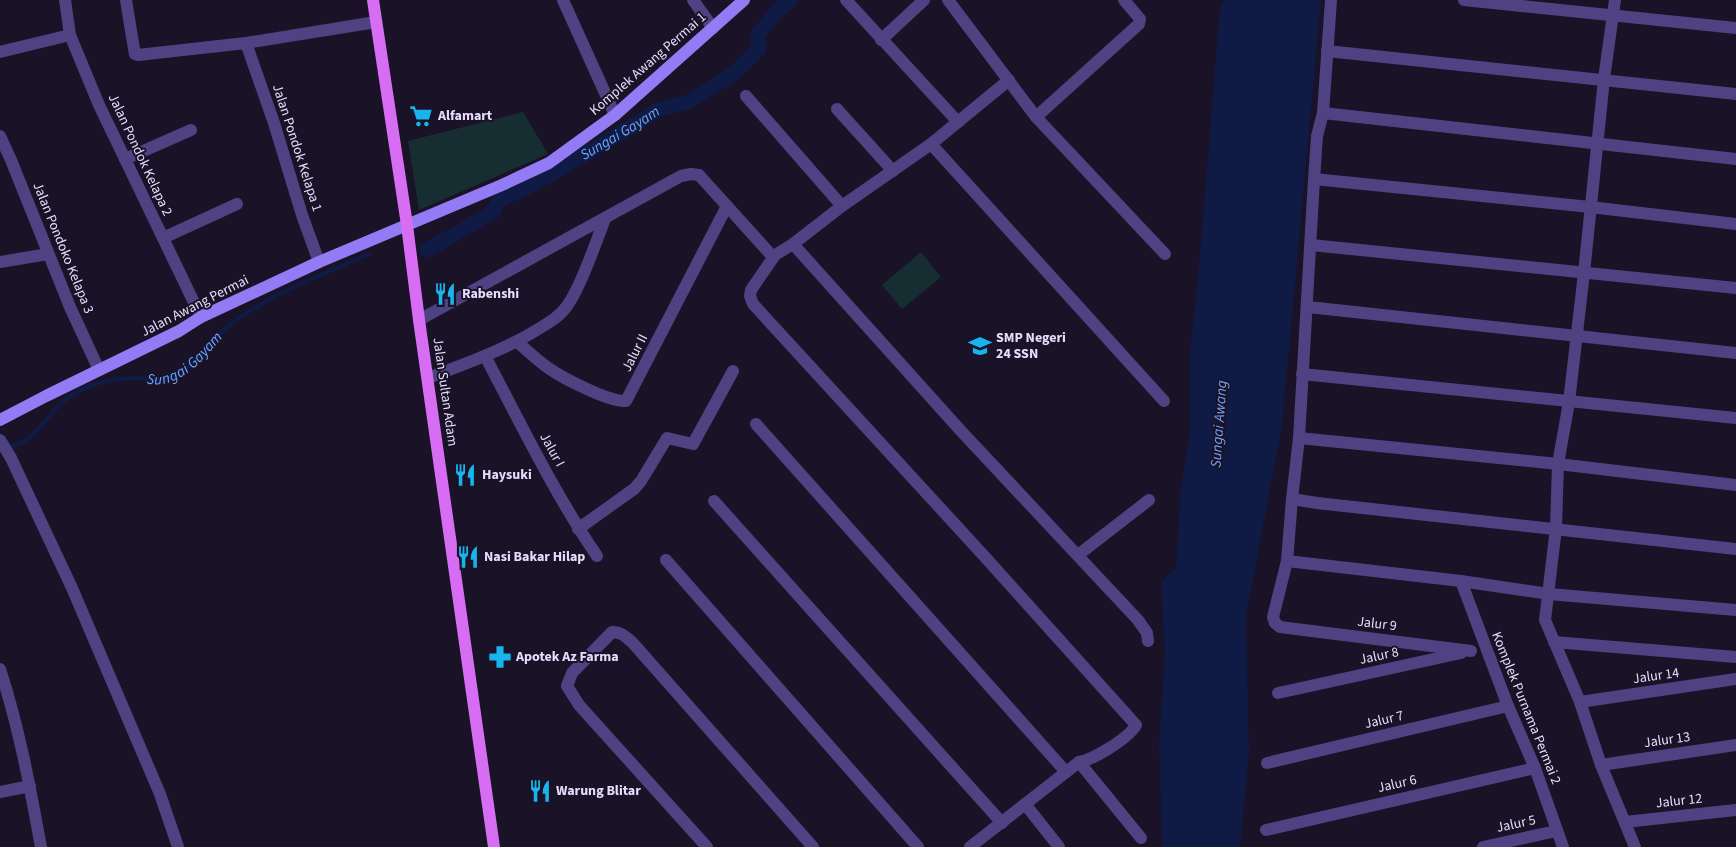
<svg xmlns="http://www.w3.org/2000/svg" width="1736" height="847" font-family="'Source Sans 3',sans-serif">
<style>
.green{fill:#162e32}
.water{fill:#0f1a45}
.lines{fill:none;stroke-linecap:round;stroke-linejoin:round}
.stream{stroke:#0f1a45;stroke-width:4.5}
.canal{stroke:#0f1a45;stroke-width:15}
.street{stroke:#4f4283;stroke-width:12}
.secondary{stroke:#927bf4;stroke-width:12}
.primary{stroke:#d76df3;stroke-width:12}
.labels{text-anchor:middle;dominant-baseline:central;stroke-width:4;stroke-linejoin:round;paint-order:stroke}
.street-label{font-size:14px;fill:#e6ddfc;stroke:#1a1328}
.poi-label{font-size:14px;font-weight:bold;fill:#e6ddfc;stroke:#1a1328;text-anchor:start}
.water-label{font-size:15px;font-style:italic;fill:#73a3f4;stroke:#1a1328}
</style>
<rect width="100%" height="100%" fill="#1a1328"/>
<g class="green">
<polygon points="523,112 548,154 419,210 408,141"/>
<polygon points="921,252 941,277 902,309 882,285"/>
</g>
<polygon class="water" points="1224,0 1321,0 1282,426 1246,616 1249,754 1240,847 1162,847 1159,745 1165,651 1161,582 1176,568 1180,495 1190,430 1190,352 1199,266 1220,7"/>
<g class="lines">
<path class="stream" id="s1" d="M 6,448 C 40,443 47,408 75,393 C 93,383 110,379 130,378 C 151,376 157,385 178,373 C 200,361 212,338 231,324 C 272,293 322,275 369,254"/>
<path class="canal" id="s2" d="M 427,250 L 493,212 L 499,200 L 532,185 L 636,124 L 657,110 L 688,102 L 733,74 L 759,49 L 758,35 L 775,13 L 790,0"/>
<g class="street">
<polyline points="65,0 70,35 99,105 201,317"/>
<polyline points="126,0 134,49 135,54 138,55 246,43 376,22"/>
<polyline points="563,0 615,115"/>
<polyline points="693,0 713,28"/>
<polyline points="846,0 958,122"/>
<polyline points="948,0 1036,117 1165,254"/>
<polyline points="1331,0 1323,113 1317,136 1314,179 1299,438 1292,499 1287,561 1273,617 1275,623 1280,627 1471,651"/>
<polyline points="1464,0 1736,28"/>
<polyline points="1615,0 1604,79 1584,273 1569,402 1558,464 1556,528 1545,620 1580,702 1601,765 1635,847"/>
<polyline points="881,40 924,0"/>
<polyline points="246,43 274,123 302,215 319,262"/>
<polyline points="1327,51 1736,94"/>
<polyline points="0,52 70,35"/>
<polyline points="746,96 842,206"/>
<polyline points="837,109 893,171"/>
<polyline points="1323,113 1736,159"/>
<polyline points="1036,117 1139,24 1140,19 1124,0"/>
<polyline points="0,136 11,160 70,307 99,370"/>
<polyline points="931,144 1164,401"/>
<polyline points="125,159 191,130"/>
<polyline points="1314,179 1590,207 1736,224"/>
<polyline points="163,238 237,204"/>
<polyline points="793,244 961,431 1138,620 1147,633 1148,641"/>
<polyline points="1311,245 1736,288"/>
<polyline points="0,262 48,254"/>
<polyline points="1308,307 1736,353"/>
<polyline points="419,320 681,176 691,174 699,175 773,257"/>
<path d="M 517,342 C 527,350 537,360 547,367 C 562,378 609,402 626,401 L 727,206"/>
<path d="M 485,356 C 521,424 554,493 597,556"/>
<polyline points="1302,374 1736,418"/>
<path d="M 428,378 C 467,363 505,350 540,328 C 550,322 560,316 567,306 C 582,284 595,244 605,219"/>
<polyline points="756,424 1066,772"/>
<polyline points="1299,438 1558,464 1736,485"/>
<polyline points="0,440 11,458 72,588 160,794 178,847"/>
<polyline points="1292,499 1317,503 1736,549"/>
<polyline points="714,501 1002,823"/>
<polyline points="578,529 634,489 641,481 667,438 693,444 733,371"/>
<polyline points="1078,555 1149,500"/>
<polyline points="666,560 918,847"/>
<polyline points="1287,561 1461,581 1549,594 1736,610"/>
<polyline points="1461,581 1508,706 1535,768 1563,847"/>
<polyline points="1554,642 1736,657"/>
<path d="M 0,669 C 19,727 30,787 41,847"/>
<polyline points="1278,693 1461,653"/>
<polyline points="1580,702 1736,679"/>
<polyline points="1079,762 1141,838"/>
<polyline points="1267,763 1508,706"/>
<polyline points="1601,765 1736,745"/>
<polyline points="0,792 30,786"/>
<polyline points="1025,804 1059,847"/>
<polyline points="1625,822 1736,810"/>
<polyline points="1266,830 1535,768"/>
<path d="M 707,847 L 579,705 L 567,686 L 572,673 L 612,632 C 621,632 625,636 632,642 L 813,847"/>
<path d="M 970,847 L 1079,762 C 1093,760 1129,738 1136,725 L 985,557 L 753,304 L 750,296 L 751,290 L 775,255 L 793,244 L 842,206 L 931,144 L 1009,80"/>
<polyline points="1483,847 1556,831"/>
</g>
<polyline class="secondary" points="0,420 46,396 179,331 201,317 319,262 502,185 549,163 615,115 744,0"/>
<polyline class="primary" points="373,0 407,225 419,320 494,847"/>
</g>
<defs>
<symbol id="supermarket-bare" viewBox="-9 -9 18 18"><path d="M-6-5.5h2.5l.6 2H6L4.5 2H-2.5L-4.4-4H-6ZM-1.5 3.2a1.3 1.3 0 1 0 .1 0ZM3 3.2a1.3 1.3 0 1 0 .1 0Z" fill="#18b4ed" stroke="#1a1328" stroke-width="2.5" paint-order="stroke"/></symbol>
<symbol id="restaurant-bare" viewBox="-9 -9 18 18"><path d="M-5-6h1v4h1v-4h1v4h1v-4h1v5L-1.5 .5V6h-2V.5L-5-1ZM5-6V6H3V1.5H1.5Q1.5-4 5-6Z" fill="#18b4ed" stroke="#1a1328" stroke-width="2.5" paint-order="stroke"/></symbol>
<symbol id="school-bare" viewBox="-9 -9 18 18"><path d="M0-5L7-2L0 1L-7-2ZM-4 1L0 2.5L4 1V4Q0 6-4 4Z" fill="#18b4ed" stroke="#1a1328" stroke-width="2.5" paint-order="stroke"/></symbol>
<symbol id="pharmacy-bare" viewBox="-9 -9 18 18"><path d="M-2-6h4v4h4v4h-4v4h-4v-4h-4v-4h4Z" fill="#18b4ed" stroke="#1a1328" stroke-width="2.5" paint-order="stroke"/></symbol>
</defs>
<g fill-rule="evenodd">
<use href="#supermarket-bare" x="405" y="100" width="32" height="32"/>
<use href="#restaurant-bare" x="429" y="278" width="32" height="32"/>
<use href="#school-bare" x="964" y="330" width="32" height="32"/>
<use href="#restaurant-bare" x="449" y="459" width="32" height="32"/>
<use href="#restaurant-bare" x="452" y="541" width="32" height="32"/>
<use href="#pharmacy-bare" x="484" y="641" width="32" height="32"/>
<use href="#restaurant-bare" x="524" y="775" width="32" height="32"/>
</g>
<g class="labels">
<g class="street-label">
<text transform="translate(648 64) rotate(-41)">Komplek Awang Permai 1</text>
<text transform="translate(297 148) rotate(72)">Jalan Pondok Kelapa 1</text>
<text transform="translate(140 155) rotate(65)">Jalan Pondok Kelapa 2</text>
<text transform="translate(63 248) rotate(68)">Jalan Pondoko Kelapa 3</text>
<text transform="translate(195 306) rotate(-27)">Jalan Awang Permai</text>
<text transform="translate(635 353) rotate(-63)">Jalur II</text>
<text transform="translate(445 392) rotate(82)">Jalan Sultan Adam</text>
<text transform="translate(552 450) rotate(61)">Jalur I</text>
<text transform="translate(1377 624) rotate(7)">Jalur 9</text>
<text transform="translate(1379 656) rotate(-12)">Jalur 8</text>
<text transform="translate(1656 676) rotate(-8)">Jalur 14</text>
<text transform="translate(1526 708) rotate(68)">Komplek Purnama Permai 2</text>
<text transform="translate(1384 720) rotate(-13)">Jalur 7</text>
<text transform="translate(1667 740) rotate(-8)">Jalur 13</text>
<text transform="translate(1397 784) rotate(-13)">Jalur 6</text>
<text transform="translate(1679 801) rotate(-6)">Jalur 12</text>
<text transform="translate(1516 824) rotate(-12)">Jalur 5</text>
</g>
<g class="poi-label">
<text x="438" y="116">Alfamart</text>
<text x="462" y="294">Rabenshi</text>
<text x="996" y="338">SMP Negeri<tspan x="996" dy="16">24 SSN</tspan></text>
<text x="482" y="475">Haysuki</text>
<text x="484" y="557">Nasi Bakar Hilap</text>
<text x="516" y="657">Apotek Az Farma</text>
<text x="556" y="791">Warung Blitar</text>
</g>
<g class="water-label">
<text stroke="none"><textPath href="#s2" startOffset="228">Sungai Gayam</textPath></text>
<text stroke="none"><textPath href="#s1" startOffset="209">Sungai Gayam</textPath></text>
<text transform="translate(1219 424) rotate(-86)">Sungai Awang</text>
</g>
</g>
</svg>
